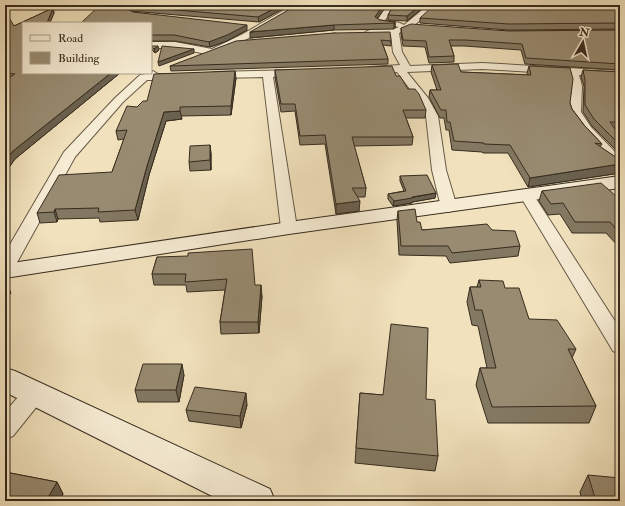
<svg xmlns="http://www.w3.org/2000/svg" width="625" height="506" font-family="'IM FELL Double Pica',serif">
<style>
.lines{fill:none;stroke-linecap:round;stroke-linejoin:round}
.street-casing{stroke:#665a46;stroke-width:2}
.secondary-casing{stroke:#372c1e;stroke-width:2}
.street{fill:#f6ecd4;fill-rule:evenodd}
.secondary{fill:#f6ecd4;fill-rule:evenodd}
.wall{fill:#837861;stroke:#372c1e}
.shaded-wall{fill:#6a614f;stroke:#372c1e}
.building{fill:#988b71;stroke:#372c1e}
</style>
<rect width="100%" height="100%" fill="#f1e2bd"/>
<filter id="stains"><feTurbulence type="fractalNoise" baseFrequency=".005" numOctaves="4"/><feColorMatrix values="0 0 0 0 .2 0 0 0 0 .09 0 0 0 0 .02 0 0 0 .5 -.17"/></filter>
<radialGradient id="worn" r=".72"><stop offset=".6" stop-color="#630" stop-opacity="0"/><stop offset="1" stop-color="#630" stop-opacity=".3"/></radialGradient>
<g class="lines">
<defs>
<g id="street">
<polygon points="293,5 302,5 249,38 215,54 212,55 175,48 151,48 151,42 175,42 212,49 243,34"/>
<path d="M 441,5 L 460,6 L 456,8 L 432,10 L 411,28 L 399,33 L 402,52 L 410,66 L 482,63 L 620,71 L 620,77 L 579,75 L 582,86 L 581,112 L 591,127 L 620,157 L 620,167 C 609,164 570,122 569,111 C 569,103 572,94 572,86 C 571,82 570,78 569,74 L 482,69 L 407,72 L 428,98 L 438,116 L 446,170 L 457,207 L 454,210 L 449,212 L 444,210 L 441,207 L 432,170 L 426,116 L 419,101 L 397,72 L 370,73 L 365,70 L 370,67 L 400,65 L 393,52 L 391,35 L 368,35 L 364,33 C 372,26 389,32 399,27 L 380,24 L 376,22 L 386,7 L 392,7 L 393,9 L 385,20 L 400,23 L 404,25 L 427,6 Z"/>
<polygon points="297,70 302,73 300,75 273,77 297,228 295,231 289,233 283,231 281,228 263,77 214,78 209,75 214,72"/>
<polygon points="153,71 158,74 175,74 180,77 175,80 147,80 123,102 75,157 14,268 11,272 5,273 5,253 64,152 115,98 140,75 151,73"/>
<polygon points="526,190 531,191 533,194 620,329 620,354 613,351 519,194 521,191"/>
<polygon points="34,385 42,388 45,394 42,400 13,436 5,439 5,412 26,388"/>
</g>
<g id="secondary">
<polygon points="620,176 620,188 289,234 5,278 5,264 289,222"/>
<polygon points="5,368 15,371 270,489 275,501 222,501 5,392"/>
</g>
</defs>
<use href="#street" class="street-casing"/>
<use href="#secondary" class="secondary-casing"/>
<use href="#street" class="street"/>
<use href="#secondary" class="secondary"/>
</g>
<g class="wall">
<polygon points="100,5 290,5 259,22 130,11 133,12 247,30 227,41 210,47 175,41 151,41 151,23"/>
<polygon points="297,5 426,5 407,21 388,20 388,15 392,8 386,6 377,19 380,20 395,22 395,28 394,29 334,30 250,38"/>
<polygon points="573,5 620,5 620,6"/>
<polygon points="620,7 620,29 508,30 420,23 420,18"/>
<polygon points="53,8 54,13 23,73 120,73 15,159 5,173 5,80 6,79 5,79 5,14 14,26"/>
<polygon points="401,28 509,31 620,30 620,70 525,64 521,50 464,46 451,46 454,56 454,62 429,63 425,47 403,46 401,34"/>
<polygon points="334,33 391,41 391,46 383,45 388,59 388,64 171,71 170,66"/>
<polygon points="151,46 159,50 155,53 152,50"/>
<polygon points="432,65 461,72 528,75 527,73 529,66 570,103 572,109 584,125 602,144 600,147 620,160 620,173 528,187 508,153 483,153 482,152 452,150 449,130 446,130 444,118 440,118 429,97 430,90 437,90 431,72"/>
<polygon points="275,70 396,76 408,89 426,110 425,118 406,118 413,137 412,145 354,146 366,188 365,197 357,197 359,211 336,214 325,144 300,145 295,111 281,112 275,77"/>
<polygon points="583,70 620,72 620,129 615,129 620,136 620,153 619,153 592,126 583,112 584,86 581,77"/>
<polygon points="236,78 231,115 181,116 182,119 166,121 149,175 138,220 100,222 99,218 58,219 57,222 40,223 37,213 112,172 124,139 118,140 116,131 137,107 147,101"/>
<polygon points="210,145 211,154 211,170 190,171 189,162"/>
<polygon points="400,176 436,193 435,198 412,202 412,203 393,206 388,199 388,194 404,191 400,181"/>
<polygon points="542,191 620,196 620,248 606,233 572,233 560,214 548,215 539,201"/>
<polygon points="398,211 417,222 422,230 492,230 520,246 518,256 450,263 446,256 399,255 397,220"/>
<polygon points="157,257 255,285 262,296 259,333 221,334 220,322 225,290 187,292 186,285 154,285 152,274"/>
<polygon points="479,280 505,288 529,319 576,349 572,358 596,406 589,423 488,423 476,385 480,368 487,368 478,326 472,325 467,302 470,287 477,287"/>
<polygon points="184,375 179,402 138,402 135,390"/>
<polygon points="360,393 426,399 438,456 435,471 355,463"/>
<polygon points="247,405 241,428 189,421 186,410"/>
<polygon points="5,472 57,482 63,494 59,501 5,501"/>
<polygon points="588,475 620,501 582,501 580,492"/>
</g>
<g class="shaded-wall">
<polygon points="281,5 290,5 259,22 258,17"/>
<polygon points="383,5 386,6 375,22 375,17"/>
<polygon points="421,5 426,5 407,21 407,16"/>
<polygon points="53,8 54,13 50,23 47,23"/>
<polygon points="395,22 395,28 394,29 394,23"/>
<polygon points="247,25 247,30 227,41 210,47 209,42"/>
<polygon points="334,25 334,30 250,38 250,32"/>
<polygon points="158,46 159,50 155,53 154,49"/>
<polygon points="194,49 194,53 159,66 158,62"/>
<polygon points="235,71 236,78 231,115 231,106"/>
<polygon points="111,73 120,73 15,159 5,173 5,161 13,151"/>
<polygon points="180,111 182,119 166,121 149,175 138,220 135,210 147,166 164,112"/>
<polygon points="210,145 211,154 211,170 210,160"/>
<polygon points="620,164 620,173 528,187 530,178"/>
<polygon points="436,193 435,198 412,202 412,203 393,206 394,201"/>
<polygon points="360,201 359,211 336,214 336,204"/>
<polygon points="55,209 58,219 57,222 54,212"/>
<polygon points="6,281 11,293 5,300 5,283"/>
<polygon points="261,285 262,296 259,333 258,322"/>
<polygon points="182,364 184,375 179,402 176,390"/>
<polygon points="246,393 247,405 241,428 240,416"/>
<polygon points="57,482 63,494 59,501 46,501"/>
</g>
<g class="building">
<polygon points="100,5 281,5 258,17 129,6 128,9 133,12 247,25 227,35 209,42 174,35 151,35 151,23 81,23"/>
<polygon points="297,5 383,5 375,17 380,20 395,22 394,23 334,25 250,32"/>
<polygon points="394,5 421,5 407,16 388,15"/>
<polygon points="440,5 620,7 620,23 509,24 420,18 433,6"/>
<polygon points="53,8 47,23 23,23 23,73 111,73 13,151 5,161 5,80 15,74 5,73 5,14 7,14 14,26"/>
<polygon points="411,24 509,31 620,30 620,64 526,58 522,44 465,40 449,40 454,56 429,57 426,41 403,40 401,28"/>
<polygon points="390,32 391,41 381,40 388,59 170,66 236,41 334,33"/>
<polygon points="151,46 158,46 154,49"/>
<polygon points="162,46 194,49 158,62"/>
<polygon points="458,64 461,72 531,75 529,66 570,68 573,79 570,103 572,109 584,125 602,144 595,143 620,160 620,164 530,178 510,145 484,144 484,143 454,141 450,122 447,122 446,110 441,110 430,90 441,90 432,65"/>
<polygon points="392,66 396,76 400,76 408,89 415,89 419,94 426,110 403,110 413,137 352,137 366,188 352,188 360,201 336,204 325,135 300,136 295,104 281,104 275,70"/>
<polygon points="583,70 620,72 620,122 610,122 620,136 620,145 594,119 585,105 585,80"/>
<polygon points="235,71 231,106 180,107 180,111 164,112 147,166 135,210 98,212 99,208 55,209 54,212 37,213 59,175 112,172 127,130 116,131 127,106 137,107 143,101 147,101 154,74"/>
<polygon points="210,145 210,160 189,162 190,146"/>
<polygon points="427,175 436,193 412,197 412,198 394,201 388,194 406,191 400,176"/>
<polygon points="601,183 616,196 620,196 620,233 610,222 575,222 563,203 551,204 542,191"/>
<polygon points="415,209 417,222 420,222 422,230 487,224 492,230 515,231 520,246 452,253 448,246 401,246 398,211"/>
<polygon points="252,249 255,285 261,285 258,322 220,322 227,279 185,282 186,274 152,274 157,257 188,256 188,253"/>
<polygon points="479,280 503,281 505,288 519,288 529,319 557,320 576,349 568,349 596,406 492,407 480,368 496,368 482,310 475,310 470,287 481,287"/>
<polygon points="391,324 428,328 426,399 435,400 438,456 356,448 360,393 383,395"/>
<polygon points="143,364 182,364 176,390 135,390"/>
<polygon points="195,387 246,393 240,416 186,410"/>
<polygon points="5,472 57,482 46,501 20,501 5,498"/>
<polygon points="588,475 620,478 620,501 596,501"/>
</g>
<rect width="625" height="506" fill="none" stroke="#f1e2bd" stroke-width="20"/>
<rect x="6" y="6" width="613" height="494" fill="none" stroke="#372c1e" stroke-width="2"/>
<rect x="10" y="10" width="605" height="486" fill="none" stroke="#372c1e"/>
<rect x="22" y="22" width="130" height="52" fill="#f6ecd4" stroke="#aa9f8b"/>
<rect x="30" y="35" width="20" height="6" fill="#f6ecd4" stroke="#aa9f8b"/>
<text x="58" y="42" font-size="12" fill="#372c1e">Road</text>
<rect x="30" y="52" width="20" height="12" fill="#988b71" stroke="#aa9f8b"/>
<text x="58" y="62" font-size="12" fill="#372c1e">Building</text>
<g transform="translate(583 42) rotate(9)" stroke="#f6ecd4" stroke-width="3" paint-order="stroke">
<path d="M0-3L7 15L0 10L-7 15Z" fill="#372c1e"/>
<text y="-6" font-size="11" font-weight="bold" text-anchor="middle" fill="#372c1e">N</text>
</g>
<rect width="100%" height="100%" filter="url(#stains)"/>
<rect width="100%" height="100%" fill="url(#worn)"/>
</svg>
